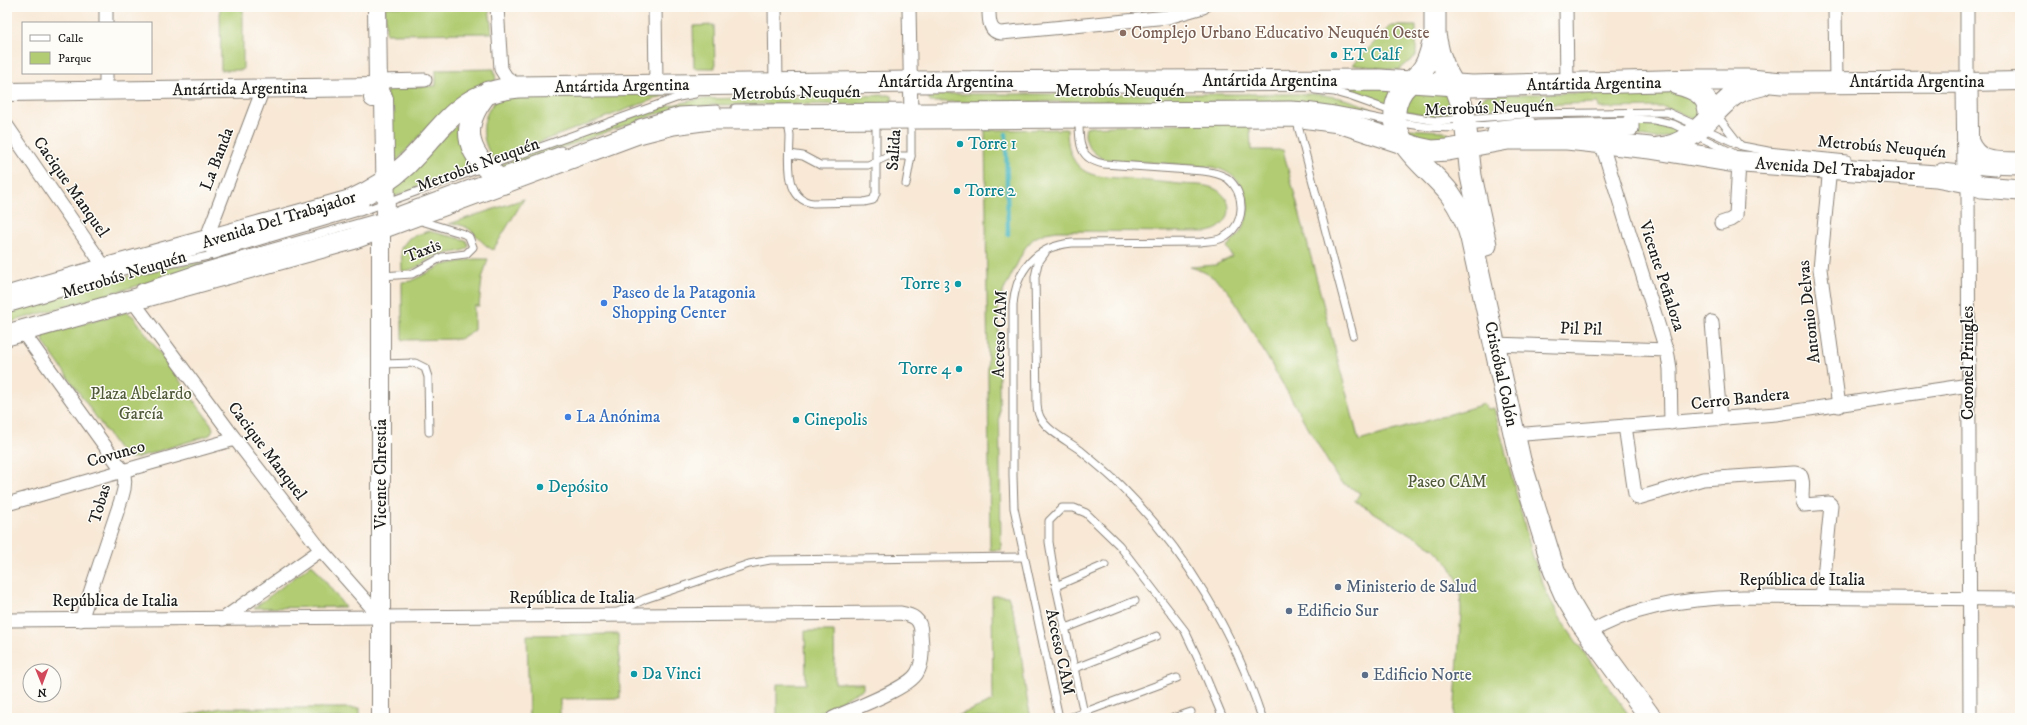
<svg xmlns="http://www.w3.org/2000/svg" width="2027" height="725" font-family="'IM FELL DW Pica',serif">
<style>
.green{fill:#b1cc72;stroke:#667447}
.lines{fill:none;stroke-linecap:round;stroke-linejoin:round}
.stream{stroke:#47b6c0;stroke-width:4.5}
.lane-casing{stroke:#8a8278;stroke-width:9}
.street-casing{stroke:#8a8278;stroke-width:15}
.secondary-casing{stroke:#8a8278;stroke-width:20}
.primary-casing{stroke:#8a8278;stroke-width:23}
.lane{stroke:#fff;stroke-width:7}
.street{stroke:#fff;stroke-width:13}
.secondary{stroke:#fff;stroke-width:18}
.primary{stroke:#fff;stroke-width:21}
.education-dot{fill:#8d6e63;stroke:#fdfcf7;stroke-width:1.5}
.culture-dot{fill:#0f9aa8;stroke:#fdfcf7;stroke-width:1.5}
.shop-dot{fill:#3f7fe0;stroke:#fdfcf7;stroke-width:1.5}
.service-dot{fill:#5c6f8a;stroke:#fdfcf7;stroke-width:1.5}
.labels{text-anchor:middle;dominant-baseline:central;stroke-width:3;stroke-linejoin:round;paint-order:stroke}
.education-label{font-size:17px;fill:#785e54;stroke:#fdfcf7;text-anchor:start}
.culture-label{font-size:17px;fill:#0d838f;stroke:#fdfcf7;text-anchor:start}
.street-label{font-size:17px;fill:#1c1c1c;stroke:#fdfcf7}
.shop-label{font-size:17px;fill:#366cbe;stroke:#fdfcf7;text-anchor:start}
.park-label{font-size:17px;fill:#505a3a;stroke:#fdfcf7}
.service-label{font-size:17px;fill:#4e5e75;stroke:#fdfcf7;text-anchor:start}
</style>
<rect width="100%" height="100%" fill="#fdfcf7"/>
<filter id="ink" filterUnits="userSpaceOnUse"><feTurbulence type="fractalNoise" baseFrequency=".025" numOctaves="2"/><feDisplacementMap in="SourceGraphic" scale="8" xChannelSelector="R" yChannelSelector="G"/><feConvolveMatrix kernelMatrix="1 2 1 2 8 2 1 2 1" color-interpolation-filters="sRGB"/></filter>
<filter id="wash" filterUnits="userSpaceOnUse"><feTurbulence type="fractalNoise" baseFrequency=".012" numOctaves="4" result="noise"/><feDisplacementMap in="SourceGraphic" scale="16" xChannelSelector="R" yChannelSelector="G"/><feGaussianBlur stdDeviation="0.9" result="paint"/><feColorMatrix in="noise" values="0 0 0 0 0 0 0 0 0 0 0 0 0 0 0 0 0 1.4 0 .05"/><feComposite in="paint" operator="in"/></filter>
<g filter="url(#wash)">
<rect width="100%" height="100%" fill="#f8e8d5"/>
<g class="green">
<polygon points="220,7 243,7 243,70 221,70"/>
<polygon points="385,7 489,7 492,33 386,34"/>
<polygon points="714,25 715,68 694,68 693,26"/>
<polygon points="1390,26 1416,26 1416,56 1399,70 1353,65"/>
<polygon points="494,69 496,80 435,119 393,165 386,87 436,86 436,70"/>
<polygon points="1325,85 1398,85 1389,107"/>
<path d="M 684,88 L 494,159 C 479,141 480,113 499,98 Z"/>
<path d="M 1669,91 C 1683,96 1696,98 1699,114 L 1694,120 L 1674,110 L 1662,107 L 1599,108 L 1598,103 L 1493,106 L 1493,111 L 1481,111 L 1479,107 L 1480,100 L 1487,95 Z"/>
<polygon points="1411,92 1442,92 1451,99 1455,116 1432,117 1407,111 1405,110"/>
<path d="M 933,94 L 1316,94 C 1339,97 1360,101 1379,114 L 1330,105 L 1300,102 L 930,102 L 928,97 Z"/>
<polygon points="889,95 892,96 893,102 889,104 713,105 682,108 657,114 509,167 501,169 499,167 502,164 655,109 699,99"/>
<path d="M 1250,121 L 1251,150 L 1283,150 L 1359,441 L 1484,404 L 1488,409 L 1494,408 L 1532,554 L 1546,592 L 1563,623 L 1631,718 L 1454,718 L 1461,612 L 1460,591 L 1458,581 L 1448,563 L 1433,548 L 1355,501 L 1360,493 L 1339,481 L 1231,295 C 1219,280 1208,272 1190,267 L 1215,265 L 1232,257 L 1227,246 C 1259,222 1254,177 1213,167 L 1104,159 C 1091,153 1082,141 1086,127 Z"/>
<polygon points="1632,124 1661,125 1683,133 1656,139 1635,135 1558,130"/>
<polygon points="457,125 460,145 470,168 391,198 386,190"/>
<path d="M 1067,129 C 1067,144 1070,161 1083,170 C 1093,177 1107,177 1119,178 C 1139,180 1160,182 1180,184 C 1191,185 1203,184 1213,188 C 1225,193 1233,205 1227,218 C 1223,226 1217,230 1208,232 L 1057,231 L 1045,233 L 1034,238 L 1025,248 L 998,302 L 1001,550 L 990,550 L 985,130 Z"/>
<polygon points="1408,129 1444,131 1449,134 1447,142 1415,140 1407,131"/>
<path d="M 524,199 L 493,250 C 475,240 474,223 449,224 Z"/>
<path d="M 428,231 L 466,240 L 469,246 C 464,254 448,252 439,255 C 426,259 417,271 402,271 L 401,248 L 409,238 Z"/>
<polygon points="474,259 488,259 482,279 479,306 474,306 474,330 460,339 402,340 402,282 411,281 443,265"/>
<path d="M 213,261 L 137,286 L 7,323 L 7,312 C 75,292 143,268 213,261 Z"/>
<polygon points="127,312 134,317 211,424 213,429 210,435 136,458 128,458 122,454 44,343 43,337 45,334"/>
<polygon points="312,564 345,607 254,608"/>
<path d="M 992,596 L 1008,596 C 1023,634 1021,678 1031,718 L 952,718 L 993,701 Z"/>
<polygon points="805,631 834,631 835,683 863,683 863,689 808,718 777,718 777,684 806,684"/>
<polygon points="619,634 620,698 560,699 560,718 529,718 527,635"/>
<polygon points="221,708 360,708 360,718 172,718"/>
</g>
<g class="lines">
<polyline class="stream" points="1006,134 1008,234"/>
</g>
</g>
<g filter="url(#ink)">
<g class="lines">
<defs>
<g id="lane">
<polyline points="1315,90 1334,92 1352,97 1405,116 1437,121 1526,114 1667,112 1742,146 1768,151 1847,159"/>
<path d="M 735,108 L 1290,105 C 1337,107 1383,122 1430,127 C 1463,130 1497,123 1531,121"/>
<polyline points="1716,114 1740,145"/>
<polyline points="1296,118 1353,335"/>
<polyline points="1627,119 1654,120 1673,124 1733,153"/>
<path d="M 783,122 L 789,129 L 790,136 C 790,156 783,200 813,203 L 864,202 L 873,200 L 876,193 L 876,119"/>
<polyline points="639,123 679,111 717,109"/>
<polyline points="790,154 803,156 820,165 868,165 888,156 911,156"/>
<polyline points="1941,167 1995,172"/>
<polyline points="906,184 911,156 911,119"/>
<polyline points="360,212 679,97 695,94"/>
<path d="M 1045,253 L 1038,263 L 1035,277 L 1037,403 C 1037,408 1038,413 1040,417 C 1047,431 1068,441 1080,450 C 1094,462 1108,473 1121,486 C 1185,550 1234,632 1262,718"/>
<polyline points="140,270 218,254"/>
<polyline points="382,276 412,274 442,257 466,254 473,247 469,237 464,234 418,220"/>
<polyline points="140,288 199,268 386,215 561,150"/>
<polyline points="7,309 116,277"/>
<polyline points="381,364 415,363 425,368 428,377 429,432"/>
<polyline points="1056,586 1105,565"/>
<polyline points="618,612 645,599 749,564 770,560 1024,557"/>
<polyline points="1064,629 1135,601"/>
<polyline points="1073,669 1157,636"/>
<path d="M 1059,718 L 1014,508 L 1013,476 L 1013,305 C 1016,270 1036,246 1072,243 L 1201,242 C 1208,241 1216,241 1222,238 C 1246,226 1247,194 1227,178 C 1220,174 1211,172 1203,171 L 1104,164 C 1078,159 1079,142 1079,119"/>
<polyline points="1069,718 1177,678"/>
<polyline points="1085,718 1056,586 1049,542 1049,521 1062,508 1074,508 1086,513 1119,545 1185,631 1200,663 1223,718"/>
<polyline points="1173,718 1191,712"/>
</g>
<g id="street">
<polyline points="106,7 106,23"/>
<polyline points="497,7 501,69 506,77 519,87"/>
<polyline points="655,7 656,85"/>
<polyline points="775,7 776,84"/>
<polyline points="909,7 911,117"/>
<path d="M 989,7 C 989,17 988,32 1001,33 L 1168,17 L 1203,7"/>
<polyline points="1566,7 1567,84"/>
<polyline points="1835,7 1836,82"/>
<polyline points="1967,7 1967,82"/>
<polyline points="106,73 106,90"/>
<polyline points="378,81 425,80"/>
<polygon points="1632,124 1632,129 1494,132 1540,126"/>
<polyline points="7,126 105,268"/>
<polyline points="1601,142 1668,356 1670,369 1671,423"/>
<polyline points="1830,167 1820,269 1839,406"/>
<polyline points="1968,182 1970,718"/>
<polygon points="359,202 362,205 361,208 213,252 211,245"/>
<polyline points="1721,223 1730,220 1736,216 1739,162"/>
<polyline points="205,242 263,89"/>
<polyline points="132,300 235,439 321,550 380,617"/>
<polyline points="1712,322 1720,419"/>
<path d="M 22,331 L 123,471 C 126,480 125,488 122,497 L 81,620"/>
<polyline points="1494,344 1667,350"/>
<path d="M 1625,426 L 1635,494 L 1638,498 L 1703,479 L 1794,473 L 1800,474 C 1806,483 1799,496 1804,505 L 1829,503 L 1831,505 L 1822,598"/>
<polyline points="1514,435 1776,414 1969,385"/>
<polyline points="7,504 235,439"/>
<polyline points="223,619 321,550"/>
<path d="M 7,620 L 900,613 C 913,615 921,619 921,633 C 922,645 924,662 917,673 C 908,689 852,709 833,718"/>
<path d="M 1589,633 C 1632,606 1693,598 1743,597 L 2020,599"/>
</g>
<g id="secondary">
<polyline points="1967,82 2020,81"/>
<polyline points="378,87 384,99 386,215 381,229 381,718"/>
<polyline points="7,92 378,87"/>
<polyline points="373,98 378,87 377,7"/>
</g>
<g id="primary">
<polyline points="1435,7 1435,35 1439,53 1446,71 1457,91 1464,111 1471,176 1486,245"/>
<path d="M 1435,35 C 1432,46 1430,59 1423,69 C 1413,83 1401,85 1396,105 C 1387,144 1430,167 1450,194 C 1460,208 1467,222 1471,238 L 1520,460 L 1554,570 L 1566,597 L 1582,624 L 1651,718"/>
<path d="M 1677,84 C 1696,88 1711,97 1709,118"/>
<path d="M 488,92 C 456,129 468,156 504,183"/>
<path d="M 1968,142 C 1978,166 1998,162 2020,163"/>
<path d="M 1658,148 C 1692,147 1709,114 1734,95 L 1743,90 L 1762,85"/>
<path d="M 7,297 C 122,263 237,233 352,200 C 372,191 390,180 406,165 C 445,127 458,92 519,87 L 910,82 L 1380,80 L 1472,86 L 1699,80 L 1750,80 L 1782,83 L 1967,82 L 1968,182"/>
<polyline points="7,335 352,239 638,133 673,124 710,119 1295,116 1339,122 1418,148 1432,151 1448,150 1508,139 1567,139 1650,148 1729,161 1936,176 1968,182 1982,187 2020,190"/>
</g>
</defs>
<use href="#lane" class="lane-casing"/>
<use href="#street" class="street-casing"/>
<use href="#secondary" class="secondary-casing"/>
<use href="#primary" class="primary-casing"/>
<use href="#lane" class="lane"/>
<use href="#street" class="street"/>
<use href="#secondary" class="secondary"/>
<use href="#primary" class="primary"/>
</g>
</g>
<circle class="education-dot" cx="1123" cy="33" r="4"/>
<g class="culture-dot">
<circle cx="1334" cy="55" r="4"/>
<circle cx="960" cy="144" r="4"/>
<circle cx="957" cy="191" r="4"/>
<circle cx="958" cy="284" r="4"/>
<circle cx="959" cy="369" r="4"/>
<circle cx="796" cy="420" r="4"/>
<circle cx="540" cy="487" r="4"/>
<circle cx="634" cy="674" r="4"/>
</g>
<g class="shop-dot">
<circle cx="604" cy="303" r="4"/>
<circle cx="568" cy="417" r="4"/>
</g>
<g class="service-dot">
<circle cx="1338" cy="587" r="4"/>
<circle cx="1289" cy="611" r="4"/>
<circle cx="1365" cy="675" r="4"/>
</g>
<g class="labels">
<g class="education-label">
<text x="1131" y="33">Complejo Urbano Educativo Neuquén Oeste</text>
</g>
<g class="culture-label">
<text x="1342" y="55">ET Calf</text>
<text x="968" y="144">Torre 1</text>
<text x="965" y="191">Torre 2</text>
<text x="950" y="284" text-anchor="end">Torre 3</text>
<text x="951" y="369" text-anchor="end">Torre 4</text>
<text x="804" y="420">Cinepolis</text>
<text x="548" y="487">Depósito</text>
<text x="642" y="674">Da Vinci</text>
</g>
<g class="street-label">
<text x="1270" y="81">Antártida Argentina</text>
<text x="946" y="82">Antártida Argentina</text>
<text x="1917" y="82">Antártida Argentina</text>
<text transform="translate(1594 84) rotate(-1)">Antártida Argentina</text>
<text transform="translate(622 86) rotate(-1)">Antártida Argentina</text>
<text transform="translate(240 89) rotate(-1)">Antártida Argentina</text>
<text x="1120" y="91">Metrobús Neuquén</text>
<text transform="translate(796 93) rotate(-1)">Metrobús Neuquén</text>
<text transform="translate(1489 108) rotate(-2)">Metrobús Neuquén</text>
<text transform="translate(1882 147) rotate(5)">Metrobús Neuquén</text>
<text transform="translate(894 150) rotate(-86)">Salida</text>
<text transform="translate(217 159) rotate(-69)">La Banda</text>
<text transform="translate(478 165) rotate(-20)">Metrobús Neuquén</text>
<text transform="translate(1835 169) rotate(4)">Avenida Del Trabajador</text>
<text transform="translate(71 187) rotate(55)">Cacique Manquel</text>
<text transform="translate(279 220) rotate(-17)">Avenida Del Trabajador</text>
<text transform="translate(423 251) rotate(-22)">Taxis</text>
<text transform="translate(124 275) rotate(-17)">Metrobús Neuquén</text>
<text transform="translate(1662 276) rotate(72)">Vicente Peñaloza</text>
<text transform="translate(1809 312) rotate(-96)">Antonio Delvas</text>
<text transform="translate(1581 329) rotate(2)">Pil Pil</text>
<text transform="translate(1000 334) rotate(-88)">Acceso CAM</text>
<text transform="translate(1968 363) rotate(-90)">Coronel Pringles</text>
<text transform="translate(1501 374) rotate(78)">Cristóbal Colón</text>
<text transform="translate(1740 399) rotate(-6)">Cerro Bandera</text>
<text transform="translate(267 451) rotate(53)">Cacique Manquel</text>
<text transform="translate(116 454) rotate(-16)">Covunco</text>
<text transform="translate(381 474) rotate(-90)">Vicente Chrestia</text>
<text transform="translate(100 504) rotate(-74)">Tobas</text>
<text x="1802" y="580">República de Italia</text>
<text x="572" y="598">República de Italia</text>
<text x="115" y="601">República de Italia</text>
<text transform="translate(1060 652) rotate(78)">Acceso CAM</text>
</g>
<g class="shop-label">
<text x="612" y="293">Paseo de la Patagonia<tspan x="612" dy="20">Shopping Center</tspan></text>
<text x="576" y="417">La Anónima</text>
</g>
<g class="park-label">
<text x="141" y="394">Plaza Abelardo<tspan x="141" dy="20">García</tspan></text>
<text x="1447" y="482">Paseo CAM</text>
</g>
<g class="service-label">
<text x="1346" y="587">Ministerio de Salud</text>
<text x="1297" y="611">Edificio Sur</text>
<text x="1373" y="675">Edificio Norte</text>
</g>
</g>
<rect width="2027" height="725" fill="none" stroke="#fdfcf7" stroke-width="24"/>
<rect x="22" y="22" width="130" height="52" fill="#fdfcf7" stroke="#a3a29f"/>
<rect x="30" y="35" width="20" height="6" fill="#ffffff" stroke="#a3a29f"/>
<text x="58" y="42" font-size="12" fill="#1c1c1c">Calle</text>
<rect x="30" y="52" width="20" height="12" fill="#b1cc72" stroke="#a3a29f"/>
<text x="58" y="62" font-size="12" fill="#1c1c1c">Parque</text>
<g transform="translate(42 683) rotate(179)"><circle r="19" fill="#fdfcf7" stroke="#a3a29f"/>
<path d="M0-3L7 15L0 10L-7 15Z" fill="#d1495b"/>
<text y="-6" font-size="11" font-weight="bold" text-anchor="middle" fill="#1c1c1c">N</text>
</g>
</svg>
